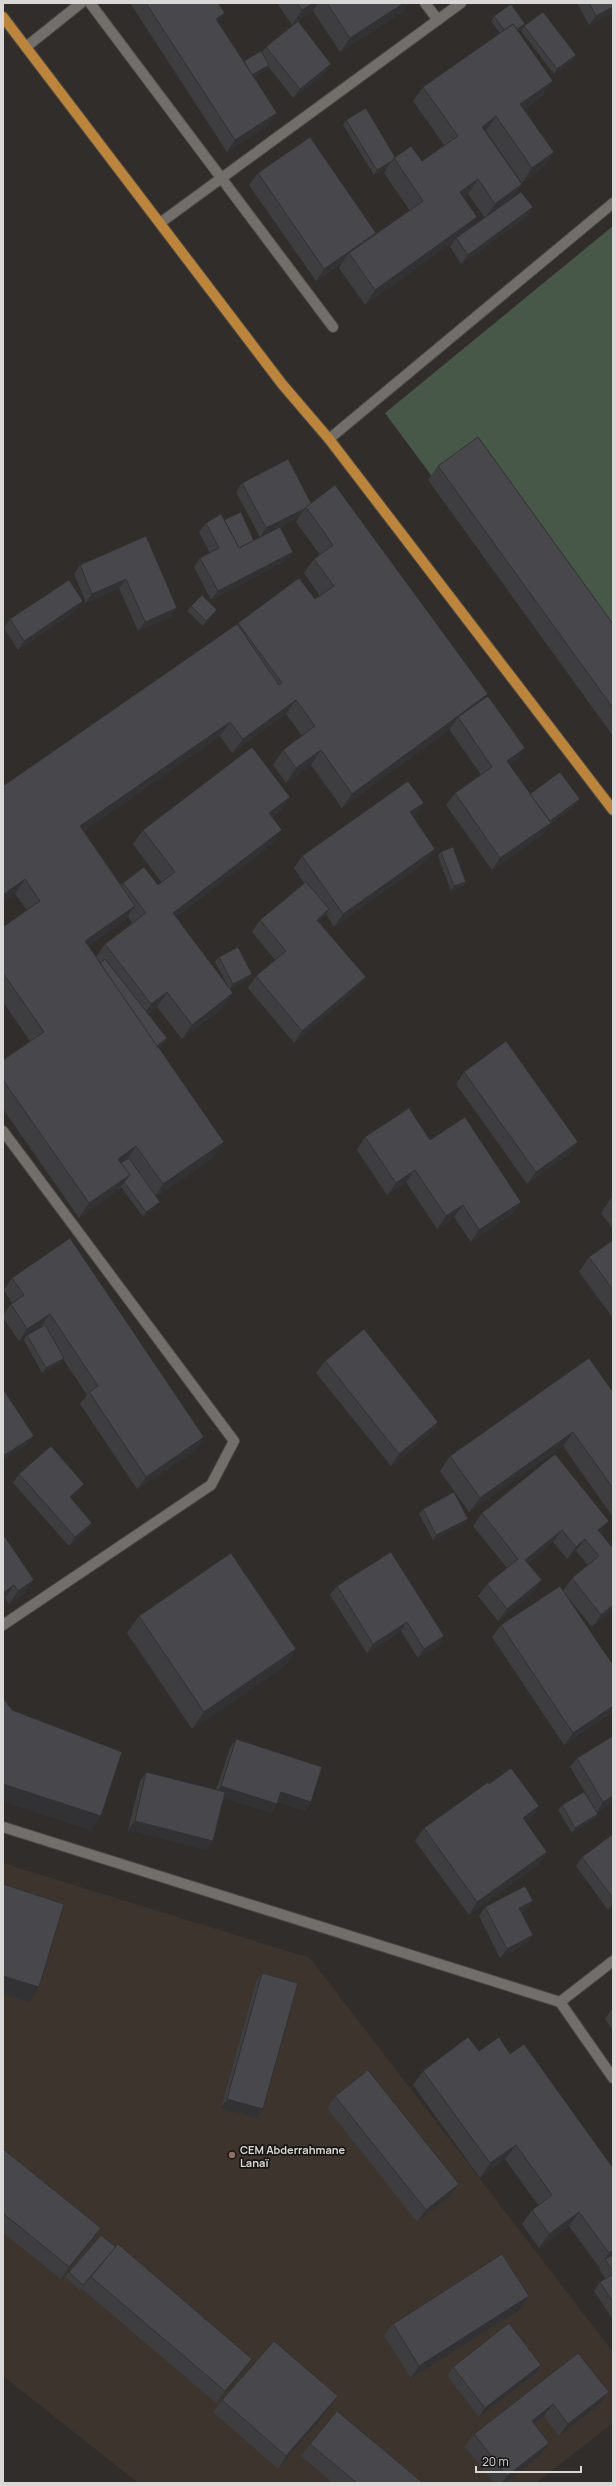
<svg xmlns="http://www.w3.org/2000/svg" width="616" height="2486" font-family="Manrope,sans-serif">
<style>
.built{fill:#3c342d}
.green{fill:#475748}
.lines{fill:none;stroke-linecap:round;stroke-linejoin:round}
.minor-casing{stroke:#4a4846;stroke-width:12}
.major-casing{stroke:#4a4846;stroke-width:12}
.minor{stroke:#726f6b;stroke-width:10}
.major{stroke:#bc8539;stroke-width:10}
.wall{fill:#3e3d40;fill-rule:evenodd}
.shaded-wall{fill:#323234}
.building{fill:#48474b;stroke:#323234}
.education-dot{fill:#8d6e63;stroke:#171614;stroke-width:1.5}
.labels{text-anchor:middle;dominant-baseline:central;stroke-width:3.5;stroke-linejoin:round;paint-order:stroke}
.poi-label{font-size:11px;font-weight:bold;fill:#dad8d6;stroke:#171614;text-anchor:start}
</style>
<rect width="100%" height="100%" fill="#302d2a"/>
<polygon class="built" points="3,1863 310,1958 613,2352 613,2423 536,2483 138,2483 3,2376"/>
<polygon class="green" points="613,226 613,721 385,413"/>
<g class="lines">
<defs>
<g id="minor">
<polyline points="90,3 333,327"/>
<polyline points="425,3 438,20"/>
<polyline points="26,47 81,3"/>
<polyline points="160,223 461,3"/>
<polyline points="329,439 613,203"/>
<polyline points="3,1131 234,1441 211,1485 3,1625"/>
<polyline points="3,1827 560,2002 613,2078"/>
<polyline points="560,2002 613,1961"/>
</g>
<polyline id="major" points="3,17 282,384 329,439 613,810"/>
</defs>
<use href="#minor" class="minor-casing"/>
<use href="#major" class="major-casing"/>
<use href="#minor" class="minor"/>
<use href="#major" class="major"/>
</g>
<g class="wall">
<polygon points="130,3 218,3 218,22 244,61 262,52 266,47 325,73 293,98 268,66 266,69 254,77 268,125 227,152"/>
<polygon points="277,3 409,3 404,11 340,52 313,11 292,25"/>
<polygon points="577,3 613,3 613,13 589,25"/>
<path d="M 494,16 L 521,29 L 518,31 L 543,95 L 524,109 L 554,152 L 544,167 L 522,183 L 486,131 L 485,131 L 522,184 L 513,197 L 533,207 L 527,217 L 461,264 L 450,247 L 454,241 L 365,305 L 339,268 L 342,263 L 316,281 L 249,185 L 258,173 L 374,235 L 410,211 L 384,173 L 388,166 L 374,175 L 343,125 L 346,120 L 395,157 L 422,161 L 444,145 L 413,101 L 423,87 L 500,33 L 491,21 ZM 468,194 L 485,218 L 469,229 L 463,197 Z"/>
<polygon points="524,26 576,55 573,60 554,74 521,31"/>
<polygon points="438,466 613,624 613,736 428,480"/>
<path d="M 242,483 L 311,503 L 484,699 L 516,761 L 510,765 L 530,794 L 580,799 L 577,804 L 551,823 L 542,835 L 492,870 L 446,805 L 455,793 L 481,775 L 449,729 L 450,729 L 342,808 L 311,765 L 286,783 L 273,765 L 283,750 L 302,736 L 286,714 L 232,753 L 220,736 L 84,831 L 121,885 L 123,883 L 158,885 L 162,883 L 133,844 L 143,830 L 290,797 L 280,811 L 273,817 L 272,844 L 176,917 L 229,988 L 215,962 L 219,957 L 252,974 L 249,979 L 230,989 L 223,1008 L 182,1039 L 157,1007 L 148,1013 L 167,1038 L 161,1047 L 159,1048 L 214,1157 L 156,1197 L 156,1207 L 143,1217 L 121,1187 L 119,1189 L 79,1218 L 3,1109 L 3,1060 L 30,1041 L 3,1002 L 3,927 L 27,910 L 15,894 L 3,902 L 238,623 L 315,599 L 320,596 L 304,573 L 314,559 L 320,555 L 296,522 L 299,517 L 260,537 L 236,492 ZM 128,917 L 132,923 L 105,944 L 96,957 L 88,946 L 125,920 Z"/>
<polygon points="224,520 254,541 286,561 211,600 194,567 200,558 210,553 199,532 206,523"/>
<polygon points="146,536 171,617 138,631 119,588 86,603 74,574 80,565"/>
<polygon points="83,601 76,610 18,650 4,628 10,619"/>
<polygon points="191,606 213,615 203,626 187,611"/>
<polygon points="415,815 413,817 435,849 427,861 334,927 326,914 320,922 357,989 294,1043 248,988 256,976 275,960 252,932 260,920 304,883 294,868 302,856"/>
<polygon points="441,852 466,882 462,887 451,891 438,856"/>
<polygon points="464,1072 578,1142 569,1154 527,1184 456,1084"/>
<polygon points="365,1137 430,1140 521,1202 512,1214 471,1242 454,1217 437,1229 406,1182 387,1195 357,1150"/>
<polygon points="613,1197 613,1229 601,1213 611,1198"/>
<polygon points="613,1240 613,1318 579,1272 589,1257"/>
<polygon points="12,1278 196,1450 137,1489 80,1404 87,1395 63,1359 60,1363 42,1373 24,1340 27,1335 42,1327 41,1326 19,1341 3,1318 3,1315 11,1304 12,1303 4,1290"/>
<polygon points="325,1361 438,1422 430,1434 391,1466 316,1373"/>
<polygon points="613,1392 613,1517 563,1446 469,1512 440,1471 450,1456"/>
<polygon points="19,1474 77,1494 71,1499 86,1532 69,1546 13,1483"/>
<polygon points="423,1509 465,1523 433,1540 419,1514"/>
<polygon points="482,1513 601,1533 611,1546 613,1545 613,1610 592,1627 563,1591 572,1578 588,1565 576,1551 567,1559 553,1542 528,1563 533,1593 498,1621 478,1596 487,1584 507,1568 473,1526"/>
<polygon points="3,1534 26,1592 9,1604 5,1598 3,1599"/>
<polygon points="337,1586 444,1636 438,1646 418,1658 401,1631 367,1653 330,1595"/>
<polygon points="139,1616 296,1649 285,1666 192,1729 127,1633"/>
<polygon points="501,1625 613,1712 564,1745 492,1637"/>
<polygon points="236,1739 311,1802 305,1811 278,1802 277,1804 271,1813 224,1798 207,1850 128,1830 140,1781 146,1772 216,1790 230,1748"/>
<polygon points="577,1758 613,1802 597,1812 570,1767"/>
<polygon points="489,1784 531,1819 526,1822 547,1852 539,1864 469,1915 415,1841 424,1828"/>
<polygon points="562,1805 598,1814 594,1819 572,1833 558,1810"/>
<polygon points="613,1834 613,1906 608,1910 576,1866 582,1857"/>
<polygon points="533,1901 526,1910 521,1913 533,1935 526,1944 500,1958 479,1916 485,1907"/>
<polygon points="262,1973 257,2118 221,2108 256,1982"/>
<polygon points="613,2007 613,2030 605,2019"/>
<polygon points="479,2051 510,2054 613,2168 613,2320 594,2291 600,2282 605,2278 599,2269 600,2266 599,2267 569,2226 539,2248 522,2224 532,2210 538,2205 505,2159 480,2178 413,2085 423,2071"/>
<polygon points="335,2096 459,2184 450,2196 417,2222 327,2108"/>
<polygon points="3,2149 101,2228 92,2241 61,2279 3,2233"/>
<polygon points="101,2235 252,2359 244,2371 216,2403 82,2289 87,2281 80,2290 65,2277 69,2272"/>
<polygon points="529,2296 521,2309 411,2378 384,2336 393,2324"/>
<polygon points="578,2353 609,2392 600,2404 559,2436 544,2416 535,2424 541,2455 506,2483 494,2483 465,2447 474,2434"/>
<polygon points="453,2367 535,2374 479,2417 447,2376"/>
<polygon points="222,2400 329,2409 278,2469 213,2412"/>
<polygon points="310,2444 423,2483 333,2483 301,2456"/>
</g>
<g class="shaded-wall">
<polygon points="313,3 318,3 313,11 292,25 302,10"/>
<polygon points="404,3 409,3 404,11 340,52 350,38"/>
<polygon points="613,7 613,13 589,25 596,16"/>
<polygon points="225,13 216,26 216,19"/>
<polygon points="525,24 521,29 505,40 508,35"/>
<polygon points="576,55 573,60 554,74 557,69"/>
<polygon points="331,64 325,73 293,98 300,89"/>
<polygon points="269,65 266,69 243,83 247,78"/>
<polygon points="553,81 543,95 510,118 520,104"/>
<polygon points="277,113 268,125 227,152 235,140"/>
<polygon points="496,116 486,131 472,141 482,127"/>
<polygon points="554,152 544,167 522,183 532,168"/>
<polygon points="392,161 388,166 374,175 377,170"/>
<polygon points="478,179 468,194 450,207 460,192"/>
<polygon points="522,184 512,199 485,218 495,204"/>
<polygon points="533,207 527,217 461,264 468,255"/>
<polygon points="477,217 467,232 456,238 454,241 365,305 375,290"/>
<polygon points="376,233 368,245 349,253 342,263 316,281 324,269"/>
<polygon points="305,508 299,517 260,537 266,528"/>
<polygon points="293,552 286,561 211,600 218,591"/>
<polygon points="126,579 119,588 86,603 92,594"/>
<polygon points="83,601 76,610 18,650 24,641"/>
<polygon points="177,608 171,617 138,631 145,622"/>
<polygon points="217,610 213,615 203,626 206,621"/>
<polygon points="488,694 478,708 458,717 450,729 342,808 352,794"/>
<polygon points="296,700 286,714 232,753 243,739"/>
<polygon points="230,722 220,736 70,841 80,826"/>
<polygon points="525,748 516,761 499,773 507,761"/>
<polygon points="321,750 311,765 286,783 296,768"/>
<polygon points="290,797 280,811 259,827 269,813"/>
<polygon points="580,799 577,804 546,826 551,823 542,835 492,870 500,858"/>
<polygon points="424,803 415,815 401,825 410,812"/>
<polygon points="282,830 272,844 163,927 173,913"/>
<polygon points="435,849 427,861 334,927 343,914"/>
<polygon points="25,879 15,894 3,902 3,895"/>
<polygon points="466,882 462,887 451,891 454,886"/>
<polygon points="135,906 125,920 75,955 85,941"/>
<polygon points="329,909 321,922 309,932 317,920"/>
<polygon points="252,974 249,979 230,989 233,984"/>
<polygon points="366,977 357,989 294,1043 302,1031"/>
<polygon points="167,992 157,1007 141,1019 151,1004"/>
<polygon points="233,993 223,1008 182,1039 192,1025"/>
<polygon points="167,1038 161,1047 148,1057 155,1048"/>
<polygon points="224,1142 214,1157 153,1199 163,1184"/>
<polygon points="578,1142 569,1154 527,1184 536,1172"/>
<polygon points="136,1146 126,1161 115,1168 118,1159"/>
<polygon points="415,1170 406,1182 387,1195 396,1183"/>
<polygon points="130,1175 119,1189 79,1218 89,1203"/>
<polygon points="160,1202 156,1207 143,1217 146,1212"/>
<polygon points="521,1202 512,1214 471,1242 479,1230"/>
<polygon points="463,1205 454,1217 437,1229 446,1216"/>
<polygon points="50,1314 41,1326 19,1341 27,1329"/>
<polygon points="64,1358 60,1363 42,1373 46,1368"/>
<polygon points="438,1422 430,1434 391,1466 399,1454"/>
<polygon points="573,1432 563,1446 469,1512 480,1498"/>
<polygon points="34,1436 27,1445 3,1461 3,1456"/>
<polygon points="204,1437 196,1450 137,1489 146,1477"/>
<polygon points="84,1484 77,1494 63,1506 70,1497"/>
<polygon points="468,1519 465,1523 433,1540 436,1535"/>
<polygon points="609,1521 601,1533 598,1530"/>
<polygon points="92,1523 86,1532 69,1546 75,1537"/>
<polygon points="562,1530 553,1542 517,1572 525,1560"/>
<polygon points="585,1539 576,1551 567,1559 576,1547"/>
<polygon points="34,1580 26,1592 9,1604 18,1591"/>
<polygon points="542,1580 533,1593 498,1621 507,1609"/>
<polygon points="14,1585 5,1598 3,1599 3,1593"/>
<polygon points="613,1605 613,1610 592,1627 601,1615"/>
<polygon points="407,1622 401,1631 367,1653 373,1644"/>
<polygon points="444,1636 438,1646 418,1658 424,1649"/>
<polygon points="296,1649 285,1666 192,1729 204,1712"/>
<polygon points="613,1706 613,1712 564,1745 573,1733"/>
<polygon points="3,1784 101,1816 91,1831 3,1802"/>
<polygon points="221,1786 277,1804 271,1813 215,1795"/>
<polygon points="281,1792 311,1802 305,1811 275,1801"/>
<polygon points="613,1796 613,1802 597,1812 603,1802"/>
<polygon points="539,1806 531,1819 514,1830 523,1818"/>
<polygon points="598,1814 594,1819 572,1833 575,1828"/>
<polygon points="135,1821 213,1841 207,1850 128,1830"/>
<polygon points="547,1852 539,1864 469,1915 477,1902"/>
<polygon points="533,1901 526,1910 513,1917 519,1908"/>
<polygon points="613,1903 613,1906 608,1910"/>
<polygon points="533,1935 526,1944 500,1958 507,1949"/>
<polygon points="3,1976 39,1987 29,2002 3,1994"/>
<polygon points="227,2099 263,2109 257,2118 221,2108"/>
<polygon points="516,2145 505,2159 480,2178 490,2163"/>
<polygon points="459,2184 450,2196 417,2222 426,2210"/>
<polygon points="579,2212 569,2226 539,2248 549,2234"/>
<polygon points="101,2228 92,2241 61,2279 69,2267"/>
<polygon points="613,2250 613,2257 605,2259 599,2267 609,2253"/>
<polygon points="529,2296 521,2309 411,2378 419,2366"/>
<polygon points="252,2359 244,2371 216,2403 225,2391"/>
<polygon points="541,2365 535,2374 479,2417 485,2408"/>
<polygon points="609,2392 600,2404 559,2436 568,2424"/>
<polygon points="338,2396 329,2409 278,2469 286,2456"/>
<polygon points="553,2404 544,2416 523,2433 532,2421"/>
<polygon points="549,2443 541,2455 506,2483 502,2483 507,2476"/>
</g>
<g class="building">
<polygon points="146,3 218,3 225,13 216,19 277,113 235,140"/>
<polygon points="297,3 313,3 302,10"/>
<polygon points="327,3 404,3 350,38"/>
<polygon points="589,3 613,3 613,7 596,16"/>
<polygon points="511,4 525,24 517,29 513,24 504,30 494,16"/>
<polygon points="543,12 576,55 557,69 524,26"/>
<polygon points="298,21 331,64 300,89 266,47"/>
<polygon points="513,24 553,81 520,104 554,152 532,168 496,116 482,127 522,184 495,204 478,179 460,192 477,217 375,290 349,253 423,201 394,158 411,146 422,161 458,136 423,87"/>
<polygon points="261,51 269,65 252,75 244,61"/>
<polygon points="366,108 395,157 392,161 377,170 346,120"/>
<polygon points="310,137 376,233 324,269 258,173"/>
<polygon points="521,192 533,207 468,255 456,238"/>
<polygon points="478,437 613,624 613,708 438,466"/>
<polygon points="288,459 311,503 306,508 266,528 242,483"/>
<polygon points="335,485 488,694 352,794 321,750 296,768 283,750 315,726 296,700 243,739 230,722 80,826 135,906 85,941 224,1142 163,1184 136,1146 118,1159 130,1175 89,1203 3,1080 3,1060 44,1032 3,973 3,927 40,901 25,879 3,895 3,786 237,624 279,685 282,683 238,623 299,578 315,599 334,586 314,559 333,545 306,507"/>
<polygon points="241,512 254,541 239,548 224,520"/>
<polygon points="221,514 239,548 280,527 293,552 218,591 200,558 219,548 206,523"/>
<polygon points="146,536 177,608 145,622 126,579 92,594 80,565"/>
<polygon points="69,580 83,601 24,641 10,619"/>
<polygon points="202,595 217,610 206,621 191,606"/>
<polygon points="488,696 525,748 507,761 551,823 500,858 455,793 492,767 458,717"/>
<polygon points="252,747 290,797 269,813 282,830 173,913 233,993 192,1025 167,992 151,1004 105,944 146,913 123,883 144,867 158,885 175,872 143,830"/>
<polygon points="560,772 580,799 550,821 530,794"/>
<polygon points="408,781 424,803 410,812 435,849 343,914 302,856"/>
<polygon points="453,847 466,882 454,886 441,852"/>
<polygon points="306,882 329,909 317,920 366,977 302,1031 256,976 286,951 260,920"/>
<polygon points="238,947 252,974 233,984 219,957"/>
<polygon points="105,959 167,1038 157,1046 100,963"/>
<polygon points="506,1041 578,1142 536,1172 464,1072"/>
<polygon points="409,1108 430,1140 465,1117 521,1202 479,1230 463,1205 446,1216 415,1170 396,1183 365,1137"/>
<polygon points="129,1158 160,1202 146,1212 124,1182 130,1175 121,1163"/>
<polygon points="70,1238 204,1437 146,1477 89,1392 98,1386 50,1314 27,1329 11,1304 24,1295 12,1278"/>
<polygon points="613,1240 613,1290 589,1257"/>
<polygon points="45,1325 64,1358 46,1368 27,1335"/>
<polygon points="364,1329 438,1422 399,1454 325,1361"/>
<polygon points="589,1358 613,1392 613,1488 573,1432 480,1498 450,1456"/>
<polygon points="3,1389 34,1436 3,1456"/>
<polygon points="51,1446 84,1484 70,1497 92,1523 75,1537 19,1474"/>
<polygon points="555,1454 609,1521 598,1530 611,1546 613,1545 613,1605 601,1615 572,1578 599,1556 585,1539 576,1547 562,1530 525,1560 542,1580 507,1609 487,1584 518,1559 482,1513"/>
<polygon points="454,1492 468,1519 436,1535 423,1509"/>
<polygon points="3,1534 34,1580 18,1591 14,1585 3,1593"/>
<polygon points="391,1552 444,1636 424,1649 407,1622 373,1644 337,1586"/>
<polygon points="231,1553 296,1649 204,1712 139,1616"/>
<polygon points="560,1586 613,1665 613,1706 573,1733 501,1625"/>
<polygon points="3,1698 12,1710 122,1752 101,1816 3,1784"/>
<polygon points="613,1736 613,1796 603,1802 577,1758"/>
<polygon points="236,1739 322,1767 311,1802 281,1792 277,1804 221,1786"/>
<polygon points="511,1768 539,1806 523,1818 547,1852 477,1902 424,1828 488,1782 489,1784"/>
<polygon points="146,1772 225,1792 213,1841 135,1821"/>
<polygon points="584,1792 598,1814 575,1828 562,1805"/>
<polygon points="613,1834 613,1898 582,1857"/>
<polygon points="3,1884 64,1904 39,1987 3,1976"/>
<polygon points="525,1886 533,1901 519,1908 533,1935 507,1949 485,1907"/>
<polygon points="262,1973 298,1983 263,2109 227,2099"/>
<polygon points="468,2037 479,2051 499,2037 510,2054 524,2044 613,2168 613,2250 609,2253 579,2212 549,2234 532,2210 552,2195 516,2145 490,2163 423,2071"/>
<polygon points="368,2070 459,2184 426,2210 335,2096"/>
<polygon points="3,2149 101,2228 69,2267 3,2213"/>
<polygon points="101,2235 116,2247 83,2285 69,2272"/>
<polygon points="118,2244 252,2359 225,2391 91,2277"/>
<polygon points="502,2254 529,2296 419,2366 393,2324"/>
<polygon points="613,2255 613,2271 605,2259"/>
<polygon points="613,2274 613,2302 600,2282"/>
<polygon points="509,2323 541,2365 485,2408 453,2367"/>
<polygon points="274,2341 338,2396 286,2456 222,2400"/>
<polygon points="578,2353 609,2392 568,2424 553,2404 532,2421 549,2443 507,2476 474,2434"/>
<polygon points="337,2411 423,2483 357,2483 310,2444"/>
</g>
<circle class="education-dot" cx="232" cy="2155" r="4"/>
<g class="labels">
<g class="poi-label">
<text x="240" y="2149">CEM Abderrahmane<tspan x="240" dy="13">Lanaï</tspan></text>
</g>
</g>
<rect width="616" height="2486" fill="none" stroke="#dad8d6" stroke-width="8"/>
<path d="M476 2466v6h105v-6" fill="none" stroke="#dad8d6" stroke-width="2"/>
<text x="482" y="2466" font-size="12" fill="#dad8d6" stroke="#171614" stroke-width="3" paint-order="stroke">20 m</text>
</svg>
